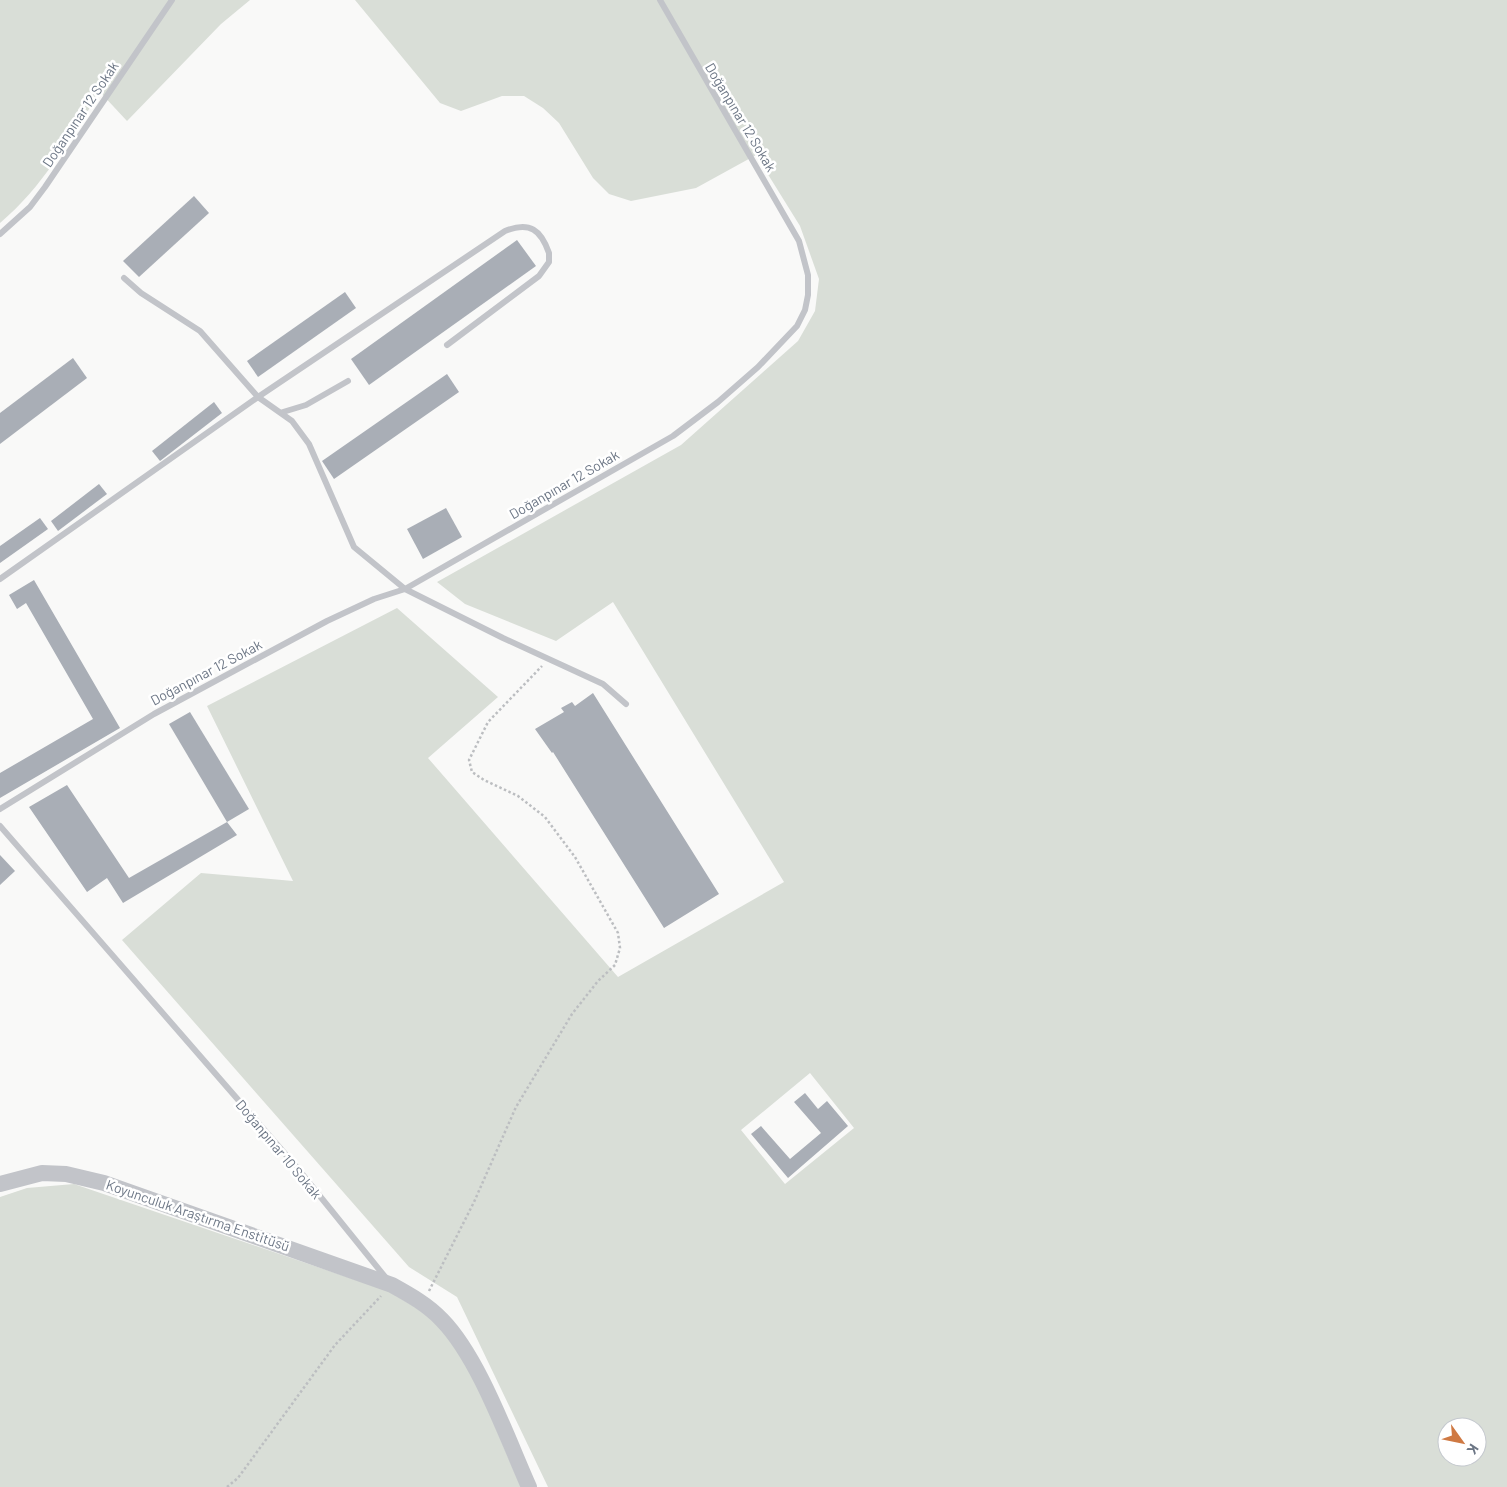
<svg xmlns="http://www.w3.org/2000/svg" width="1507" height="1487" font-family="Barlow,sans-serif">
<style>
.green{fill:#d9ded7;fill-rule:evenodd}
.building{fill:#a9aeb6}
.lines{fill:none;stroke-linecap:round;stroke-linejoin:round}
.path{stroke:#bcbec1;stroke-width:2.5;stroke-dasharray:2.5 2.5;stroke-linecap:butt}
.service{stroke:#c2c4c9;stroke-width:6}
.tertiary{stroke:#c2c4c9;stroke-width:16}
.labels{text-anchor:middle;dominant-baseline:central;stroke-width:5;stroke-linejoin:round;paint-order:stroke}
.street-label{font-size:14px;fill:#6c7685;stroke:#fff}
</style>
<rect width="100%" height="100%" fill="#f9f9f8"/>
<g class="green">
<path d="M 0,0 L 250,0 L 221,24 L 127,121 L 100,92 C 69,139 43,187 0,223 Z"/>
<path d="M 355,0 L 1507,0 L 1507,1487 L 548,1487 L 457,1297 L 409,1267 L 122,940 L 201,873 L 293,881 L 207,706 L 397,608 L 498,697 L 428,758 L 618,977 L 784,882 L 613,602 L 556,641 L 465,604 L 437,582 L 681,445 L 798,341 L 815,311 L 819,279 L 800,226 L 756,155 L 696,188 L 631,201 L 609,194 L 593,178 L 559,123 L 543,108 L 524,96 L 502,96 L 461,111 L 440,103 ZM 810,1073 L 854,1128 L 785,1184 L 741,1130 ZM 1447,1427 L 1477,1427 L 1477,1457 L 1447,1457 Z"/>
<path d="M 74,1184 L 388,1291 C 405,1301 422,1310 436,1324 C 471,1357 500,1441 521,1487 L 0,1487 L 0,1197 L 27,1188 Z"/>
</g>
<g class="building">
<polygon points="194,196 209,213 139,277 123,261"/>
<polygon points="517,240 536,266 369,385 351,359"/>
<polygon points="345,292 356,308 258,377 247,361"/>
<polygon points="73,358 87,378 0,444 0,413"/>
<polygon points="447,374 459,392 334,479 322,461"/>
<polygon points="214,402 222,413 160,461 152,451"/>
<polygon points="99,484 107,494 58,531 51,521"/>
<polygon points="446,508 462,537 423,559 407,529"/>
<polygon points="40,518 48,529 0,563 0,546"/>
<polygon points="34,580 120,728 0,798 0,773 93,719 26,603 17,609 9,595"/>
<polygon points="593,693 719,894 664,928 553,752 552,753 535,729 564,712 561,708 572,702 575,706"/>
<polygon points="190,712 249,809 227,822 169,724"/>
<polygon points="67,785 129,878 227,822 237,835 123,903 107,878 87,892 29,807"/>
<polygon points="0,855 15,871 0,885"/>
<polygon points="805,1093 818,1109 827,1101 848,1126 788,1178 751,1134 761,1126 790,1159 821,1133 794,1102"/>
</g>
<g class="lines">
<g class="path">
<polyline points="429,1291 474,1202 516,1107 572,1014 598,981 615,965 620,948 618,933 575,857 545,817 518,796 484,780 472,772 469,760 488,722 542,666"/>
<polyline points="227,1487 238,1478 335,1345 381,1296"/>
</g>
<g class="service">
<polyline points="0,234 30,207 45,187 172,0"/>
<polyline points="124,278 141,293 200,331 258,397 292,421 309,444 354,547 405,589 503,638 603,684 626,704"/>
<polyline points="283,412 306,405 348,381"/>
<path d="M 0,579 L 258,397 L 505,231 C 530,221 541,230 549,253 L 549,262 L 539,276 L 447,345"/>
<polyline points="0,809 154,714 327,621 374,599 405,589 673,436 718,402 758,367 797,326 805,310 808,295 808,275 799,241 660,0"/>
<polyline points="0,826 294,1164 386,1278"/>
</g>
<path class="tertiary" d="M 0,1184 L 42,1173 L 66,1174 L 104,1183 L 392,1285 C 410,1295 428,1305 442,1320 C 479,1358 507,1438 529,1487"/>
</g>
<g class="labels">
<g class="street-label">
<text transform="translate(80 114) rotate(-56)">Doğanpınar 12 Sokak</text>
<text transform="translate(741 117) rotate(59)">Doğanpınar 12 Sokak</text>
<text transform="translate(564 484) rotate(-30)">Doğanpınar 12 Sokak</text>
<text transform="translate(206 672) rotate(-28)">Doğanpınar 12 Sokak</text>
<text transform="translate(279 1149) rotate(50)">Doğanpınar 10 Sokak</text>
<text transform="translate(198 1215) rotate(19)">Koyunculuk Araştırma Enstitüsü</text>
</g>
</g>
<g transform="translate(1462 1442) rotate(123)"><circle r="24" fill="#ffffff" stroke="#c4c8ce"/>
<path d="M0-4L9 19L0 12L-9 19Z" fill="#cf7943"/>
<text y="-8" font-size="14" font-weight="bold" text-anchor="middle" fill="#6c7685">K</text>
</g>
</svg>
